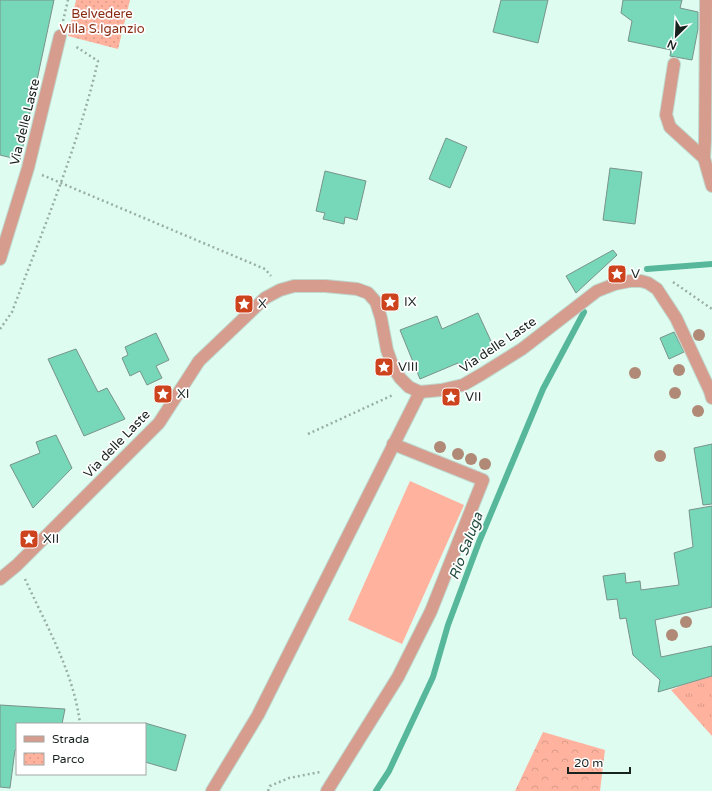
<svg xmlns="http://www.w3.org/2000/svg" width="712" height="791" font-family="'Varela Round',sans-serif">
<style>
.grass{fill:url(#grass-tufts)}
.forest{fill:url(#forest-crowns)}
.park{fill:url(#park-dots)}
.pitch{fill:#ffb39f}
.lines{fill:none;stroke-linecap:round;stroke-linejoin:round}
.stream{stroke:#56b79a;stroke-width:6}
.building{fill:#77d7b9;stroke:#79938a}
.service-casing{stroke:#bfd9cf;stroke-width:14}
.minor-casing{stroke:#bfd9cf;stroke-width:14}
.path{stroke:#98aea6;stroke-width:2.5;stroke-dasharray:2 3;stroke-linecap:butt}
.service{stroke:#d69d8e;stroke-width:12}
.minor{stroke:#d69d8e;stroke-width:12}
.tree{fill:#b08a77}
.labels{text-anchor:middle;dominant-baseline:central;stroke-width:3.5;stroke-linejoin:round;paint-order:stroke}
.park-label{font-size:13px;fill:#892c13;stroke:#fff}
.street-label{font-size:13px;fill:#18231f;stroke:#fff}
.poi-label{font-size:13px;fill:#18231f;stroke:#fff;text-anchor:start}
.water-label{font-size:14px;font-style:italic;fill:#204b3e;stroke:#fff}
</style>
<defs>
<pattern id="grass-tufts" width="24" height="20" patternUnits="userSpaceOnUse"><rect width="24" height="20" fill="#ffb39f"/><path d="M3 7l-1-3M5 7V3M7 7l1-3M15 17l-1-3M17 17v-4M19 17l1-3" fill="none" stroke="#da9a88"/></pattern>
<pattern id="forest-crowns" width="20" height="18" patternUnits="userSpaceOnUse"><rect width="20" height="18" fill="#ffb39f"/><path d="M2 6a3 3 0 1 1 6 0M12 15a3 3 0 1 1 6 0" fill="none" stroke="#da9a88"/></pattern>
<pattern id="park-dots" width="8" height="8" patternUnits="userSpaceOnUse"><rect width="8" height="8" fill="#ffb39f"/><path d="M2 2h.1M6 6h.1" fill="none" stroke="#da9a88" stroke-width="1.8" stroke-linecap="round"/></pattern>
</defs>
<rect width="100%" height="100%" fill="#dffcf1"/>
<polygon class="grass" points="712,676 712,736 671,690 683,685"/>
<polygon class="forest" points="543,732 605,750 600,791 515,791"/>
<polygon class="park" points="76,0 130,0 118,49 68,36"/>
<polygon class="pitch" points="410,481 464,505 402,644 348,620"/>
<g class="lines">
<g class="stream">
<polyline points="647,269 712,264"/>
<polyline points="376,791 389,771 433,677 448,625 479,542 543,389 584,312"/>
</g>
</g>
<g class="building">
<polygon points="0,0 54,0 20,160 0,155"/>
<polygon points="501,0 548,0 538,43 493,32"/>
<polygon points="623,0 682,0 680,8 698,12 698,29 692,60 670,56 671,50 628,41 632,21 621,13"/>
<polygon points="446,138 467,147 450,188 429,179"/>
<polygon points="610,168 642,172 635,224 603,220"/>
<polygon points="325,171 366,181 357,220 345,217 344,224 323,219 325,213 316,211"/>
<polygon points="613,250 617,255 576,293 566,276"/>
<polygon points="478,313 496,352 460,368 458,363 420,379 400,330 437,316 442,329"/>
<polygon points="674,332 684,352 669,359 660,338"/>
<polygon points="156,333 169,360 156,366 162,378 147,385 140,371 130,376 122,358 128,355 125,347"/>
<polygon points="76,349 98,392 107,388 125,419 84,436 48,359"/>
<polygon points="56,435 72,468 33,508 10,465 40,453 36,442"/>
<polygon points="712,444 712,504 703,505 694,448"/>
<polygon points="712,506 712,607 655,620 661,657 712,646 712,676 658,692 660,680 633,655 626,618 620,619 617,599 607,600 603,576 625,573 626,583 640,581 641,590 679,585 674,553 693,547 689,510"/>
<polygon points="0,705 65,709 62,724 17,724 17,750 15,750 10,788 0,787"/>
<polygon points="145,723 186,735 176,771 145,762"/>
</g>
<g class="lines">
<defs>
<g id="service">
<polyline points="674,64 666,115 670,127 704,158 712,186"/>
<polyline points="704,158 705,141 706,0"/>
<polyline points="0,259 28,168 60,36"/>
<polyline points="212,791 258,715 420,392"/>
<polyline points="327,791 398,677 431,611 483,480 393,444"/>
</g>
<polyline id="minor" points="0,579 17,565 159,423 199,361 265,298 280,290 294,286 325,286 357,289 368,293 376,302 381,318 387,350 393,367 400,378 409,387 420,392 441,390 463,385 482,374 522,349 597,291 615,284 630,281 641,281 648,283 657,289 676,318 710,391 712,398"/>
</defs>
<use href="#service" class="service-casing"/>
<use href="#minor" class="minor-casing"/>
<g class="path">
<polyline points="63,21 68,0"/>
<polyline points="42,175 265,269 271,276"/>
<polyline points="673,282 712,309"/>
<path d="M 0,329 L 12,312 C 43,229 78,147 98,61 L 75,46"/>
<polyline points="308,434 393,395"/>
<path d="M 25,579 C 46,625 74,673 80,724"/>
<polyline points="268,791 270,786 289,778 320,772"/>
</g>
<use href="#service" class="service"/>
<use href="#minor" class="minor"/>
</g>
<g class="tree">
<circle cx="699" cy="335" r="6"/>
<circle cx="679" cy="370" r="6"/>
<circle cx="635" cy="373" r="6"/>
<circle cx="675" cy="393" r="6"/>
<circle cx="698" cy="411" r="6"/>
<circle cx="440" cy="447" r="6"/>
<circle cx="458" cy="454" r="6"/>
<circle cx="660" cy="456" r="6"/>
<circle cx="471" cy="459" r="6"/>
<circle cx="485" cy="464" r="6"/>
<circle cx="686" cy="622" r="6"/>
<circle cx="672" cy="635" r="6"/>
</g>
<defs>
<symbol id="sight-square" viewBox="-11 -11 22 22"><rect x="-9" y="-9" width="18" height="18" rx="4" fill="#cc431d" stroke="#fff"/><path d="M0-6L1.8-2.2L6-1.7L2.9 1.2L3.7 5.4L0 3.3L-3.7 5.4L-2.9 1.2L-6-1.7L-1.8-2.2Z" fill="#fff"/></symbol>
</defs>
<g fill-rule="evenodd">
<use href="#sight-square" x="606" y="263" width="22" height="22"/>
<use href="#sight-square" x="379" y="291" width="22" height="22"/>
<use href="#sight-square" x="233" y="293" width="22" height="22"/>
<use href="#sight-square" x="373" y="356" width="22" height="22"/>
<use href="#sight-square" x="152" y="383" width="22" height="22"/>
<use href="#sight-square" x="440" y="386" width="22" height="22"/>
<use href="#sight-square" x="18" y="528" width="22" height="22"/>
</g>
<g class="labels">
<g class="park-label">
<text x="102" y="14">Belvedere<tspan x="102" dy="15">Villa S.Iganzio</tspan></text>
</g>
<g class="street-label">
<text transform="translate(25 122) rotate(-76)">Via delle Laste</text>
<text transform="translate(498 345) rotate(-34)">Via delle Laste</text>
<text transform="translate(117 444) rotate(-46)">Via delle Laste</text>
</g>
<g class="poi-label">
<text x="631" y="274">V</text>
<text x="404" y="302">IX</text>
<text x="258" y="304">X</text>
<text x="398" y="367">VIII</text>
<text x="177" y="394">XI</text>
<text x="465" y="397">VII</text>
<text x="43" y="539">XII</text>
</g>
<g class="water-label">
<text transform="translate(466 546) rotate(-69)">Rio Saluga</text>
</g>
</g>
<rect x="16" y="723" width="130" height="52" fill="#ffffff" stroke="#a3a7a5"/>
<rect x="24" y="736" width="20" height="6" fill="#d69d8e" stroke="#a3a7a5"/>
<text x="52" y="743" font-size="12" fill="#18231f">Strada</text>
<rect x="24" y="753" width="20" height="12" fill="url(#park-dots)" stroke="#a3a7a5"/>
<text x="52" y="763" font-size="12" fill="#18231f">Parco</text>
<g transform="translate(676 36) rotate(204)" stroke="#ffffff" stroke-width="3" paint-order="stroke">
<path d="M0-3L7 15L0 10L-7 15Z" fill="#18231f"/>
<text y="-6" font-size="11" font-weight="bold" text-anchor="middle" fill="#18231f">N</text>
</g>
<path d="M568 767v6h62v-6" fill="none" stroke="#18231f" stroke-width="2"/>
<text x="574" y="767" font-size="12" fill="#18231f" stroke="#ffffff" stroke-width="3" paint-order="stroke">20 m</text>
</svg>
